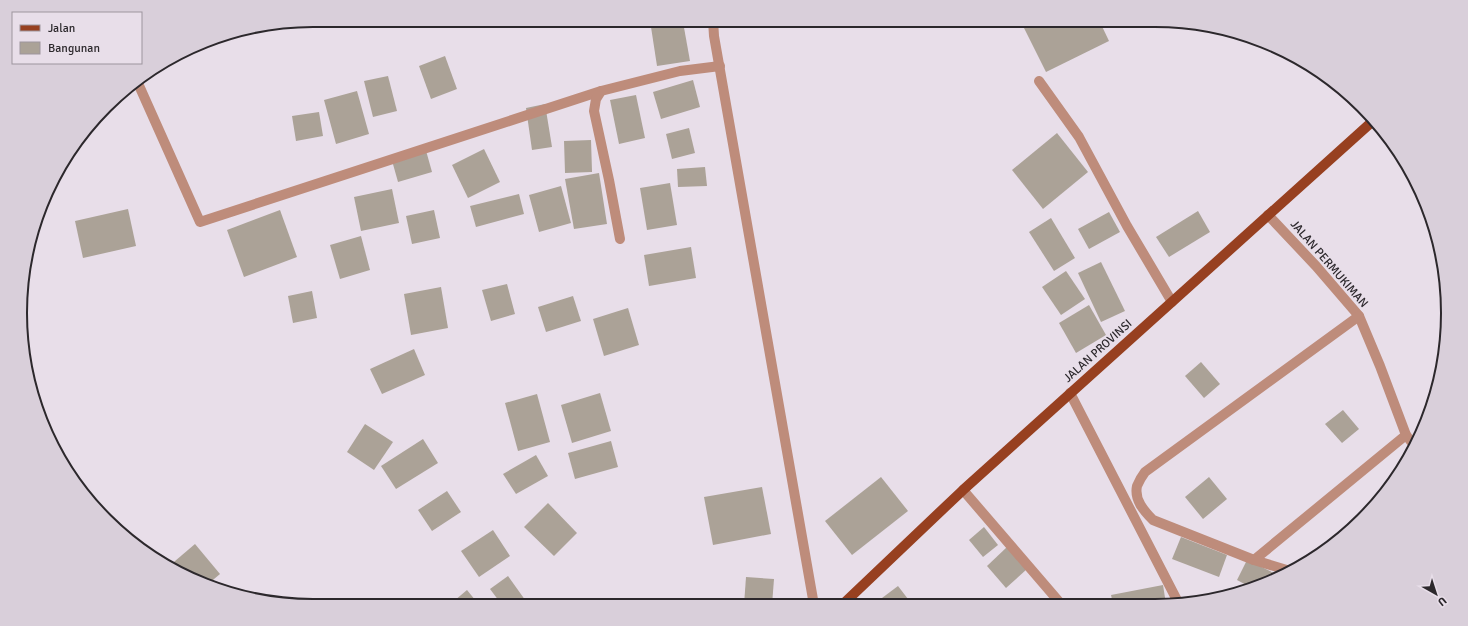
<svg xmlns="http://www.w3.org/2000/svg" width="1468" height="626" font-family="Signika,sans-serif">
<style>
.building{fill:#aba297}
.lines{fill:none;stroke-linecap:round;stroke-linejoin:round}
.minor{stroke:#be8c7b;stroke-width:10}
.major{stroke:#974020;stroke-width:10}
.labels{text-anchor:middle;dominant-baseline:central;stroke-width:3;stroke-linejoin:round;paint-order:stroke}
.street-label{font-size:12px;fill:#2c282c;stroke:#e8dee9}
.rim{fill:none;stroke:#2c282c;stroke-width:2}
</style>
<rect width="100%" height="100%" fill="#e8dee9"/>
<g class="building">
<polygon points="1020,20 1099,20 1109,41 1046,72"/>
<polygon points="683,22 690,61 657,66 651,27"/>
<polygon points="445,56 457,89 431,99 419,66"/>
<polygon points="388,76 397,111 373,117 364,81"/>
<polygon points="693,80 700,107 661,119 653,92"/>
<polygon points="357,91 369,134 336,144 324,100"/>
<polygon points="636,95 645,138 619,144 610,100"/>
<polygon points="545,104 552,147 532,150 526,108"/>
<polygon points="319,112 323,136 296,141 292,116"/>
<polygon points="689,128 695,153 672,159 666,134"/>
<polygon points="1057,133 1088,172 1043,209 1012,170"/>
<polygon points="591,140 592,172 565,173 564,141"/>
<polygon points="425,147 432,172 398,182 391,157"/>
<polygon points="484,149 500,182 468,198 452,165"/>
<polygon points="705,167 707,186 678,187 677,169"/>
<polygon points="599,173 607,224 574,229 565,179"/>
<polygon points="670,183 677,225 647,230 640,188"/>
<polygon points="561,186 571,223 539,232 529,195"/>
<polygon points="392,189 399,223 361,231 354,197"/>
<polygon points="519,194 524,214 476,227 470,206"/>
<polygon points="128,209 136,246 83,258 75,221"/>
<polygon points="280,210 297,257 244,277 227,230"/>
<polygon points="434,210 440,238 412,244 406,216"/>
<polygon points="1198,211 1210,232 1169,257 1156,237"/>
<polygon points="1109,212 1120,232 1089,249 1078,229"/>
<polygon points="1051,218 1075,258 1054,271 1029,232"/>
<polygon points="361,236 370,270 340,279 330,245"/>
<polygon points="691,247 696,278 649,286 644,255"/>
<polygon points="1101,262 1125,311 1101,322 1078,273"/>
<polygon points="1066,271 1085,299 1061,315 1042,287"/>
<polygon points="507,284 515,314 491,321 482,290"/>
<polygon points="441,287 448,328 411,335 404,294"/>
<polygon points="312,291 317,318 293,323 288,296"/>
<polygon points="573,296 581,321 546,332 538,307"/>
<polygon points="1089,305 1106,335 1076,353 1059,323"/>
<polygon points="628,308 639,345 604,356 593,319"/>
<polygon points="414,349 425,375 382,394 370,369"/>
<polygon points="1201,362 1220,384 1204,398 1185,376"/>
<polygon points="600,393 611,431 572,443 561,405"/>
<polygon points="537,394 550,442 518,451 505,403"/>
<polygon points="1343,410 1359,429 1342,443 1325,424"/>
<polygon points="365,424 393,442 374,470 347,452"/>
<polygon points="423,439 438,463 396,489 381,466"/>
<polygon points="611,441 618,467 575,479 568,453"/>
<polygon points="536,455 548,476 516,494 503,474"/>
<polygon points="881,477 908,511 852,555 825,521"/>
<polygon points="1209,477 1227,499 1203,519 1185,497"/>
<polygon points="762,487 771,534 713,545 704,497"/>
<polygon points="447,491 461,512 432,531 418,510"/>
<polygon points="548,503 577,533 554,556 524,527"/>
<polygon points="984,527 998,545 983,557 969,540"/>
<polygon points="493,530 510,556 479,577 461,551"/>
<polygon points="1181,537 1227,555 1219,577 1172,559"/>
<polygon points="195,544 220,574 207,585 168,567"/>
<polygon points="1007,547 1027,569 1006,588 987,566"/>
<polygon points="1247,560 1280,576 1267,584 1252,588 1237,580"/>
<polygon points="508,576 528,604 526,605 502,605 490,589"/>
<polygon points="746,577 774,579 772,605 744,605"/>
<polygon points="1163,585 1166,604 1113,604 1111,595"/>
<polygon points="898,586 908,599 902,604 887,604 882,598"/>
<polygon points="467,590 480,606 448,606"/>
</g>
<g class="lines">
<g class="minor">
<polyline points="713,20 714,36 814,605"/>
<polyline points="137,81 200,222 601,91"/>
<polyline points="1039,81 1079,137 1127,226 1172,302"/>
<polyline points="1268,215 1316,266 1359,316 1380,366 1406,435 1413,444"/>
<polyline points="620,239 609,180 594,111 596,99 601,91 680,71 720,66"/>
<polyline points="1070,393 1179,604"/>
<polyline points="963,490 1061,604"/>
<polyline points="1254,560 1406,435"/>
<path d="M 1290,571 L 1254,560 L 1153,520 C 1144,511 1134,500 1137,486 C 1139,481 1142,476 1145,472 L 1359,316"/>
</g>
<polyline class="major" points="843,604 963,490 1374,120"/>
</g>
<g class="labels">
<g class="street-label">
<text transform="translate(1329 264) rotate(49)">JALAN PERMUKIMAN</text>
<text transform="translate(1098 351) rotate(-42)">JALAN PROVINSI</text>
</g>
</g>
<path d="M0 0H1468V626H0ZM313 27H1155A286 286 0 0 1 1441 313V313A286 286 0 0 1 1155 599H313A286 286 0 0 1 27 313V313A286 286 0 0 1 313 27Z" fill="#d9cfda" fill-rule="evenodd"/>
<path class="rim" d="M313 27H1155A286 286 0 0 1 1441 313V313A286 286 0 0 1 1155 599H313A286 286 0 0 1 27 313V313A286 286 0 0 1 313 27Z"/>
<rect x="12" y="12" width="130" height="52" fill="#e8dee9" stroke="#9d959d"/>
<rect x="20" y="25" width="20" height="6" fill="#974020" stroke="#9d959d"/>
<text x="48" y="32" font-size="12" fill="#2c282c">Jalan</text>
<rect x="20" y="42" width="20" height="12" fill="#aba297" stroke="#9d959d"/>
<text x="48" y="52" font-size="12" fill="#2c282c">Bangunan</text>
<g transform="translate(1436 594) rotate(141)" stroke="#e8dee9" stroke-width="3" paint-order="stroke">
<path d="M0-3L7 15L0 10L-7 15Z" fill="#2c282c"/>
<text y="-6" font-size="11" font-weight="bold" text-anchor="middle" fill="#2c282c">U</text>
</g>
</svg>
